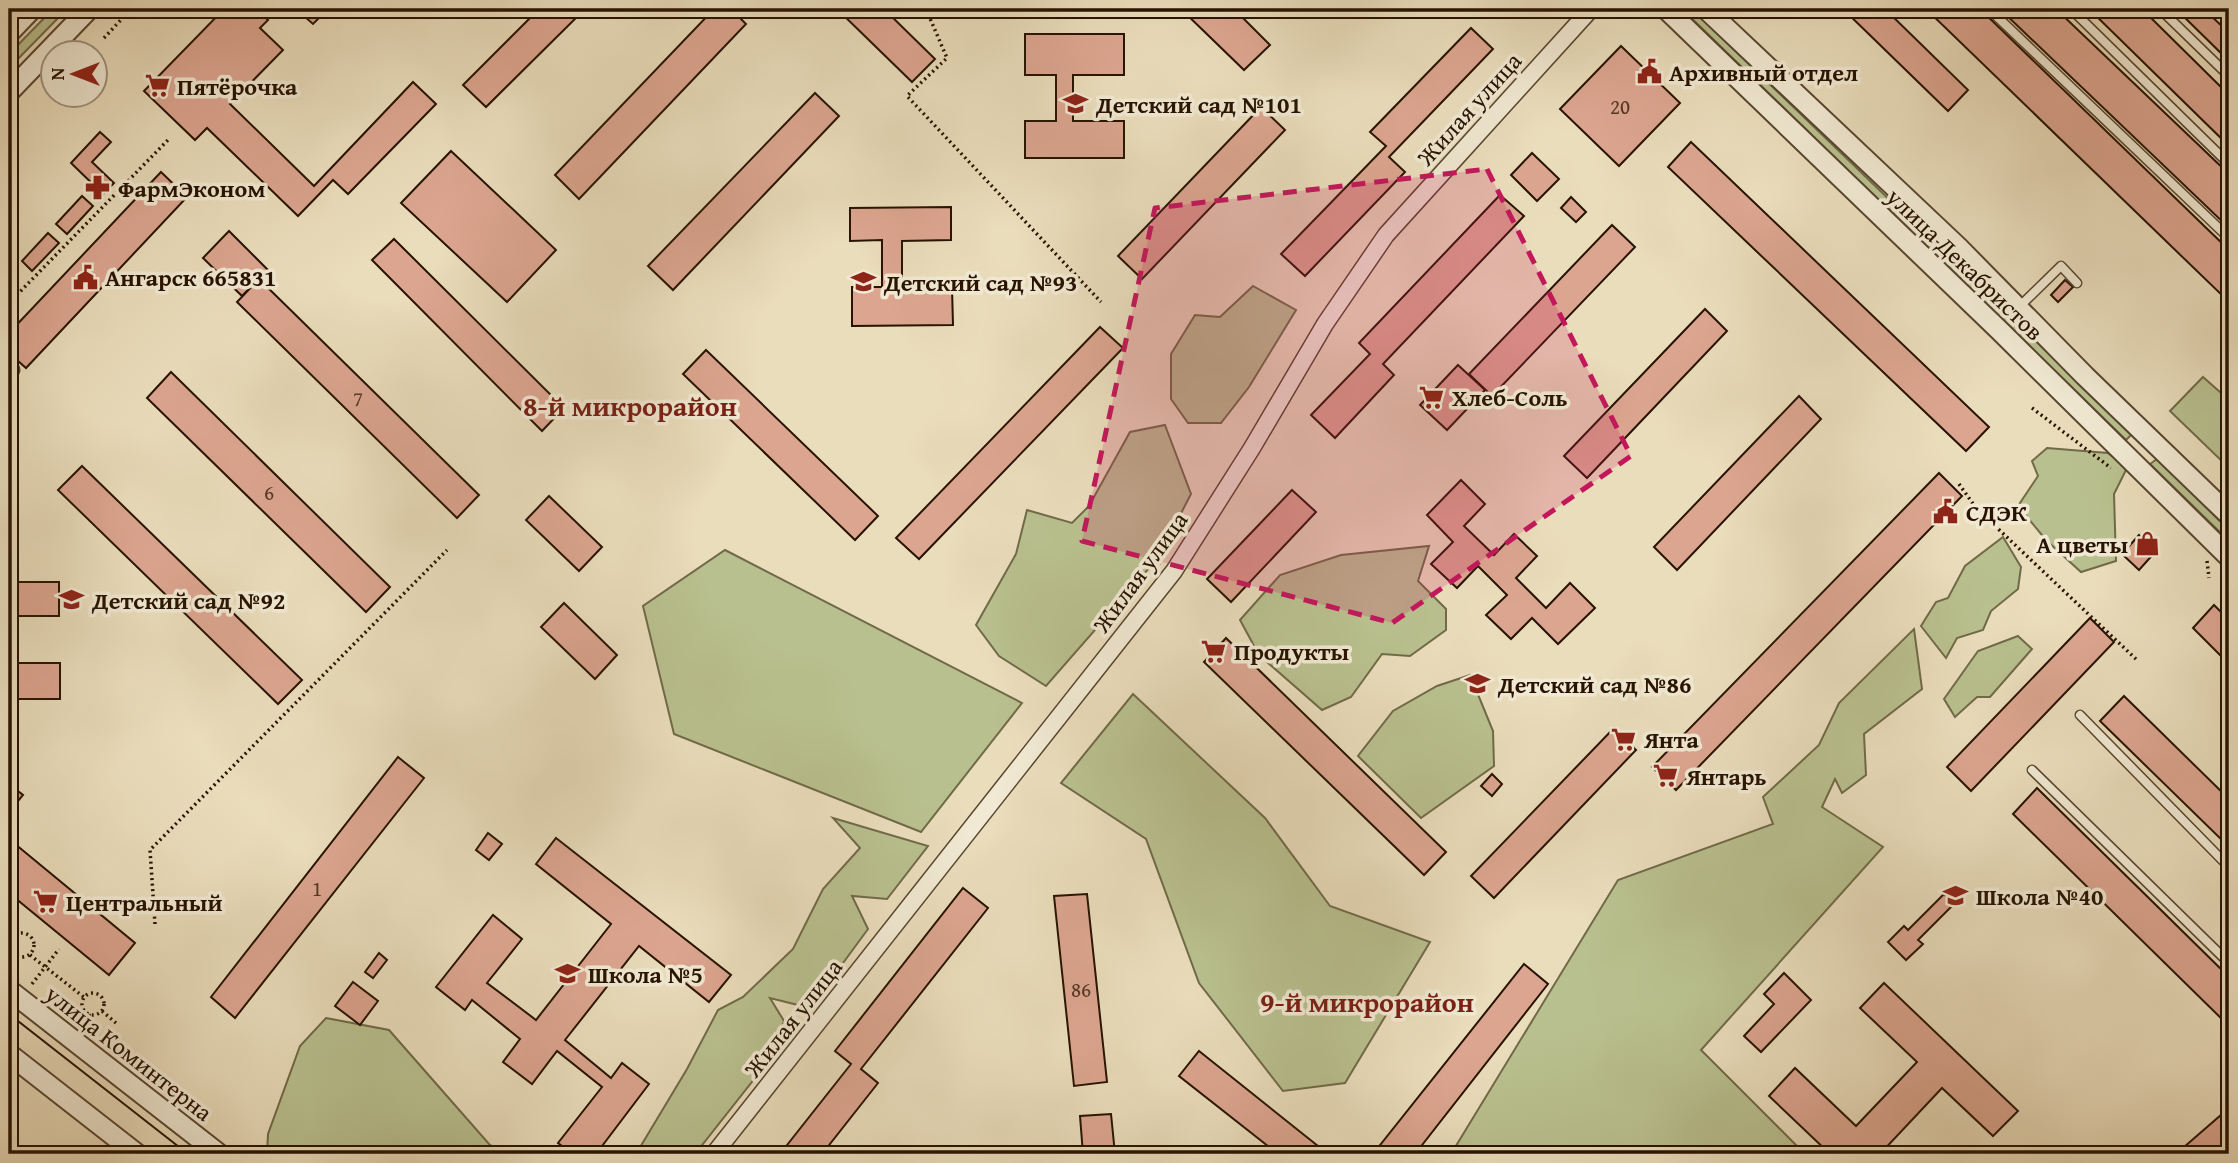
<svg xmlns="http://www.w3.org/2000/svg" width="2238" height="1163" font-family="'Gentium Book Plus',serif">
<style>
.green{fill:#b9c08f;stroke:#706a48;stroke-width:2}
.building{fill:#dca590;stroke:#271300;stroke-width:2}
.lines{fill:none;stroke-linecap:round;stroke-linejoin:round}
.service-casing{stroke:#58462f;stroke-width:11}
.minor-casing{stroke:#58462f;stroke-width:19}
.tertiary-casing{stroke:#58462f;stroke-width:23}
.path{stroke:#271300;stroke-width:3.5;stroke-dasharray:2 3.5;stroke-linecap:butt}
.service{stroke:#f1e9d3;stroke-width:8}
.minor{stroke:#f1e9d3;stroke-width:16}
.tertiary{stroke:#f1e9d3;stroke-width:19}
.tram{stroke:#271300;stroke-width:2}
.marked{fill:#c2185b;fill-opacity:0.2;stroke:#c2185b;stroke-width:5;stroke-dasharray:14 9;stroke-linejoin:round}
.labels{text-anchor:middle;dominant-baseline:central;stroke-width:7;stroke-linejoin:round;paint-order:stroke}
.number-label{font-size:21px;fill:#543824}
.poi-label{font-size:24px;font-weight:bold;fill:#271300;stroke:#f1e9d3;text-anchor:start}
.street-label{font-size:24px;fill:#271300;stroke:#f1e9d3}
.quarter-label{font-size:28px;font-weight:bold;fill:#7a1f14;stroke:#f1e9d3}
</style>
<rect width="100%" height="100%" fill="#eaddbc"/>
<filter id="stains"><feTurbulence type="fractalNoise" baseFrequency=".00286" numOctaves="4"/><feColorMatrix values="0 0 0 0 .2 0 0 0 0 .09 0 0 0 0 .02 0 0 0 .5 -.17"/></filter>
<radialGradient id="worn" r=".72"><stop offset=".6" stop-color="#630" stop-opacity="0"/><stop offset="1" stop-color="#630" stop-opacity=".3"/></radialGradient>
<g class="green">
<polygon points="53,9 67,9 9,68 9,54"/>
<polygon points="1682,9 1692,9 2132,434 2126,440"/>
<polygon points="1253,286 1296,310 1249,387 1221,423 1188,423 1171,399 1171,354 1195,315 1220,317"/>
<polygon points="2203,377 2229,400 2229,468 2170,411"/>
<polygon points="1165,425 1191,494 1158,558 1046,686 999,656 976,625 1016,554 1027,510 1072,523 1089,506 1130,432"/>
<polygon points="2047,448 2108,453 2127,468 2114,494 2116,561 2081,572 2046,540 2018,506 2038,476 2032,461"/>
<polygon points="2157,459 2229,530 2229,541 2150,464"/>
<polygon points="2003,537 2021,567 2018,589 1991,611 1983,630 1957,638 1946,658 1921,626 1936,602 1948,598 1965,566"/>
<polygon points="1429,546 1418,581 1446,609 1446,630 1410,656 1382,654 1351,697 1322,710 1259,655 1240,620 1280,575 1341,555"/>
<polygon points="725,550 1022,703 921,832 674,734 643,606"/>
<polygon points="1914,629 1922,689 1864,734 1866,775 1842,793 1835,779 1822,807 1883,847 1701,1050 1805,1154 1451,1154 1618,880 1773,824 1763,797 1819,745 1839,703"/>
<polygon points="2018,636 2032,649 1990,697 1977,697 1955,717 1944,699 1978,651"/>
<polygon points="1470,675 1493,731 1494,766 1421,818 1358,756 1393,711 1437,686"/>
<polygon points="1133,694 1265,818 1330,906 1430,942 1345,1083 1283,1091 1199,983 1146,839 1061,783"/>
<polygon points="833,818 928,846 887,899 852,896 868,929 810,1008 770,998 784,1021 774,1054 695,1154 636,1154 687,1069 718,1010 743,997 793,949 823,889 860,848"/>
<polygon points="326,1018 389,1030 489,1144 502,1154 267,1154 268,1134 300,1046"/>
</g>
<g class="building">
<polygon points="224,9 257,9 268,20 260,28 283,50 230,104 314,186 413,82 436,104 348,194 333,180 298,216 207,128 195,140 144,91"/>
<polygon points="296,9 328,9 313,24"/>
<polygon points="539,9 585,9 486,107 463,85"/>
<polygon points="714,9 731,9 746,24 579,199 555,175"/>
<polygon points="837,9 884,9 935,59 912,82"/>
<polygon points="1181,9 1234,9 1270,45 1244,70"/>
<polygon points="1843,9 1885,9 1968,90 1948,111"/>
<polygon points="1926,9 1980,9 2229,250 2229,302"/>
<polygon points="2000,9 2056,9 2229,174 2229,228"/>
<polygon points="2089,9 2142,9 2229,95 2229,146"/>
<polygon points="2176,9 2204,9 2229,33 2229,61"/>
<polygon points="1471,28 1493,49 1389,157 1405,172 1305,276 1281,254 1386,146 1370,132"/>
<polygon points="1025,34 1124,34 1124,75 1073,75 1073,121 1124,121 1124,158 1025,158 1025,121 1056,121 1056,75 1025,75"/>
<polygon points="1621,46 1680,103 1619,166 1560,109"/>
<polygon points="815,93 839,116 673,290 648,266"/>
<polygon points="1261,107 1285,130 1142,279 1118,256"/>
<polygon points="100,132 111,142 92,162 114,183 103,194 71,163"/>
<polygon points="1691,142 1989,427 1966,451 1668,167"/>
<polygon points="451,151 556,250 507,302 401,203"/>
<polygon points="1532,153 1559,179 1537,201 1511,175"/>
<polygon points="161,172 187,197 26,368 9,353 9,333"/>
<polygon points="1500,195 1524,216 1383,364 1394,375 1335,438 1311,415 1370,354 1359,343"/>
<polygon points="82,196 93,206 67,234 56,224"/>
<polygon points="1571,197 1586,212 1576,222 1561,208"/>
<polygon points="951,207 951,240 902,241 902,287 952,287 953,325 852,326 852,287 882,287 882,240 850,241 850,208"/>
<polygon points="1612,225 1635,247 1492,396 1469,374"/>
<polygon points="229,231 268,270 242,296 203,258"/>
<polygon points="48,233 59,243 32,271 22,261"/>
<polygon points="394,239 564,408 542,431 372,260"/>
<polygon points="259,279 479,495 457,518 237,302"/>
<polygon points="2065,280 2073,287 2058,302 2051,295"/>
<polygon points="1705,309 1727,331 1587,478 1564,456"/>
<polygon points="1100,327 1123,348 919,559 896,538"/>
<polygon points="706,350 878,516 855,540 683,374"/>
<polygon points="1458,365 1485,390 1447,430 1420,405"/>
<polygon points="171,372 390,587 366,612 147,398"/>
<polygon points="1799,396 1821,419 1677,570 1654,547"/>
<polygon points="82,466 302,680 278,704 58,490"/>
<polygon points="1939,473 1962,496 1676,790 1652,767"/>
<polygon points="1461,480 1485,504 1464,526 1494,555 1514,534 1537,556 1516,578 1546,608 1570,583 1595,608 1558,644 1532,618 1511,639 1486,615 1507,595 1478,566 1457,588 1431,564 1453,542 1427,515"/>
<polygon points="1292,490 1316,512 1231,602 1207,579"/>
<polygon points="549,496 602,547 579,571 526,520"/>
<polygon points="2139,535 2156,551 2139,570 2122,554"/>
<polygon points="9,582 59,582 59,616 12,616 12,663 60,663 60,699 9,699"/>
<polygon points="564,603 617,655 595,679 541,627"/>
<polygon points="2214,605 2229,620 2229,664 2193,628"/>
<polygon points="2090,618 2114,642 1971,791 1947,767"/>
<polygon points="1226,638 1446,852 1424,875 1204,662"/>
<polygon points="2124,696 2229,799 2229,847 2100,721"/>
<polygon points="1614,728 1636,750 1494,898 1471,876"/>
<polygon points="398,757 424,778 235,1018 211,997"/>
<polygon points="1492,774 1502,784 1492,796 1481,786"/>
<polygon points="9,784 23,795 14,806 9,802"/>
<polygon points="2037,788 2229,977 2229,1026 2013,814"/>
<polygon points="488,833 502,844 489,860 476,850"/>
<polygon points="556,838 731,975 709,1002 639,946 565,1040 611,1078 622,1063 649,1084 596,1154 573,1154 558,1143 602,1087 557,1051 532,1084 503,1062 520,1039 472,1000 465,1010 436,987 493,915 522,939 487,983 536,1020 611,924 536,864"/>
<polygon points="9,839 135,943 109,975 9,893"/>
<polygon points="963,888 988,908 861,1069 878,1083 822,1154 780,1154 851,1064 835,1051"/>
<polygon points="1087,894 1107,1082 1074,1086 1054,896"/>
<polygon points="1944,894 1954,904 1918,940 1923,944 1906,960 1888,942 1904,926 1908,930"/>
<polygon points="379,953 387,960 373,978 365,972"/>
<polygon points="1524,964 1548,984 1415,1154 1373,1154"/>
<polygon points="1784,973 1811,1000 1761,1052 1744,1036 1774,1004 1764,994"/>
<polygon points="353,982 378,1001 360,1025 335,1006"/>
<polygon points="1884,983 2018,1111 1993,1136 1942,1088 1880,1154 1830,1154 1769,1096 1795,1068 1856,1126 1917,1062 1860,1008"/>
<polygon points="1199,1051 1328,1154 1278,1154 1179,1076"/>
<polygon points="2229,1108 2229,1150 2225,1154 2176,1154"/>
<polygon points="1111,1114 1115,1154 1083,1154 1080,1116"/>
</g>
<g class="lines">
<defs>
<g id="service">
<polyline points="1989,9 2229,238"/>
<polyline points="2071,9 2229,164"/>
<polyline points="2160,9 2229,76"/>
<polyline points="2018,308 2061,266 2077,283"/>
<polyline points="2080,715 2229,867"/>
<polyline points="2032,770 2229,963"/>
</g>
<g id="minor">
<polyline points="9,367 11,370"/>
<polyline points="714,1154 1174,571 1252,448 1325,324 1386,235 1591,9"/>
</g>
<g id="tertiary">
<polyline points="1666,9 1999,330 2229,557"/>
<polyline points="1706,9 1958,247 2085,376 2229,515"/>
<polyline points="9,33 32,9"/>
<polyline points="9,92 89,9"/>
<polyline points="9,990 219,1154"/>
<polyline points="9,1054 137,1154"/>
</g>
</defs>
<use href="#service" class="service-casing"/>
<use href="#minor" class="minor-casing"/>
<use href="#tertiary" class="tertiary-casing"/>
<g class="path">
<polyline points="926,9 947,58 907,96 1101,302"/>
<polyline points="104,38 131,9"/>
<polyline points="9,303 168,140"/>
<polyline points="2032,408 2111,468"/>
<polyline points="1959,484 1976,508 2137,660"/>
<polyline points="2207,561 2209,578"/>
<polyline points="9,909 10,907"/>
<polyline points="155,924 150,850 447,550"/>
<circle cx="22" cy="945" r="12"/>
<polyline points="30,955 85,998"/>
<polyline points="32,984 59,949"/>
<circle cx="93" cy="1004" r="11"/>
<polyline points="102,1011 116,1023"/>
<polyline points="89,1014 91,1030"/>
</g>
<use href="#service" class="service"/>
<use href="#minor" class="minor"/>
<use href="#tertiary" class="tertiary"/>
<polyline class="tram" points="9,1014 188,1154"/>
</g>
<path class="marked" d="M 1487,169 L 1631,456 L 1392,623 L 1082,541 L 1155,208 Z"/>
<defs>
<symbol id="civic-bare" viewBox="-9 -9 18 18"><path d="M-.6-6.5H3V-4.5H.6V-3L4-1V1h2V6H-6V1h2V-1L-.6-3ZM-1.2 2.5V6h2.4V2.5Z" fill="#8f2418" stroke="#f1e9d3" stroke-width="2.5" paint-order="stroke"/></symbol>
<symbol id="supermarket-bare" viewBox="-9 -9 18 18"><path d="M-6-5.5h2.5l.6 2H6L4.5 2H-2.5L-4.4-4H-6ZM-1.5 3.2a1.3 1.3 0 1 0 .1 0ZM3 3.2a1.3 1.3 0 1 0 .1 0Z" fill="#8f2418" stroke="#f1e9d3" stroke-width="2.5" paint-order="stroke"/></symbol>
<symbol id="school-bare" viewBox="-9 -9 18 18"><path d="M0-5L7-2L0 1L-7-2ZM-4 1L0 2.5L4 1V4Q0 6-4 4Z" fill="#8f2418" stroke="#f1e9d3" stroke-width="2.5" paint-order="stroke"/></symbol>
<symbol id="pharmacy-bare" viewBox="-9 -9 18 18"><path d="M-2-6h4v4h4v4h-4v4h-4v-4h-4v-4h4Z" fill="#8f2418" stroke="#f1e9d3" stroke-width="2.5" paint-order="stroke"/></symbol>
<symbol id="shop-bare" viewBox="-9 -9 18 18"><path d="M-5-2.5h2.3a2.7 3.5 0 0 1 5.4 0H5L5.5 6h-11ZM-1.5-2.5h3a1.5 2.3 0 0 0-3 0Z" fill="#8f2418" stroke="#f1e9d3" stroke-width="2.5" paint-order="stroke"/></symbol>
</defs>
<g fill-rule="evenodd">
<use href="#civic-bare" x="1632" y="54" width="35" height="35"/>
<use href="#supermarket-bare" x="140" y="68" width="35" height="35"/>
<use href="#school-bare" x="1058" y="86" width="35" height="35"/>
<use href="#pharmacy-bare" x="80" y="170" width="35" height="35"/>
<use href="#civic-bare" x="68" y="260" width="35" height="35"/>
<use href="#school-bare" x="846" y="264" width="35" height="35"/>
<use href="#supermarket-bare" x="1414" y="380" width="35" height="35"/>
<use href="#civic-bare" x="1928" y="494" width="35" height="35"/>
<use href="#shop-bare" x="2130" y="526" width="35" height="35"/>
<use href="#school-bare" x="54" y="582" width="35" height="35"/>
<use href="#supermarket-bare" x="1196" y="634" width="35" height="35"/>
<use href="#school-bare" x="1460" y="666" width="35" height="35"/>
<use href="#supermarket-bare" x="1606" y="722" width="35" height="35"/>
<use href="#supermarket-bare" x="1648" y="758" width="35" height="35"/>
<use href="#school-bare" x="1938" y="878" width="35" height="35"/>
<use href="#supermarket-bare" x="28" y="884" width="35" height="35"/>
<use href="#school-bare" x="550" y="956" width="35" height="35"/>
</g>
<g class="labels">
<g class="number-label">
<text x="1620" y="106">20</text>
<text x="358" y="398">7</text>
<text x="269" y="492">6</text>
<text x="317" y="888">1</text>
<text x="1081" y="989">86</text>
</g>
<g class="poi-label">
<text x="1669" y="72">Архивный отдел</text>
<text x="177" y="86">Пятёрочка</text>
<text x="1096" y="104">Детский сад №101</text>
<text x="118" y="188">ФармЭконом</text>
<text x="105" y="277">Ангарск 665831</text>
<text x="884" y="282">Детский сад №93</text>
<text x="1452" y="397">Хлеб-Соль</text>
<text x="1966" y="512">СДЭК</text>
<text x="2128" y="544" text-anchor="end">А цветы</text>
<text x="92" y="600">Детский сад №92</text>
<text x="1234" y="651">Продукты</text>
<text x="1498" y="684">Детский сад №86</text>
<text x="1644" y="739">Янта</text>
<text x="1686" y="776">Янтарь</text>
<text x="1976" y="896">Школа №40</text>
<text x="66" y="902">Центральный</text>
<text x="588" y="974">Школа №5</text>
</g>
<g class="street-label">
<text transform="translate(1469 109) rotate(-48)">Жилая улица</text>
<text transform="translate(1965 264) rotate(44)">улица Декабристов</text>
<text transform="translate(1140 572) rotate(-54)">Жилая улица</text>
<text transform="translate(793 1018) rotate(-52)">Жилая улица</text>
<text transform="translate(129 1053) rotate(38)">улица Коминтерна</text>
</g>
<g class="quarter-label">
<text x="630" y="405">8-й микрорайон</text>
<text x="1367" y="1001">9-й микрорайон</text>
</g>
</g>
<rect width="2238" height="1163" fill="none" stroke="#eaddbc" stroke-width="35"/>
<rect x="10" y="10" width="2217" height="1142" fill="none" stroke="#271300" stroke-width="3.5"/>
<rect x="18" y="18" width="2203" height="1128" fill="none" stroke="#271300" stroke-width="2"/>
<g transform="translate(74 74) rotate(270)"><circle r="33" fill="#f1e9d3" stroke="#a0937f" stroke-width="2"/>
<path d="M0-5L12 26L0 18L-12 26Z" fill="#8f2418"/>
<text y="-10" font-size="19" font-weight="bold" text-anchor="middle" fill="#271300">N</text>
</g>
<rect width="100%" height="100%" filter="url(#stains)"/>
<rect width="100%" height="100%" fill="url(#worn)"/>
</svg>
